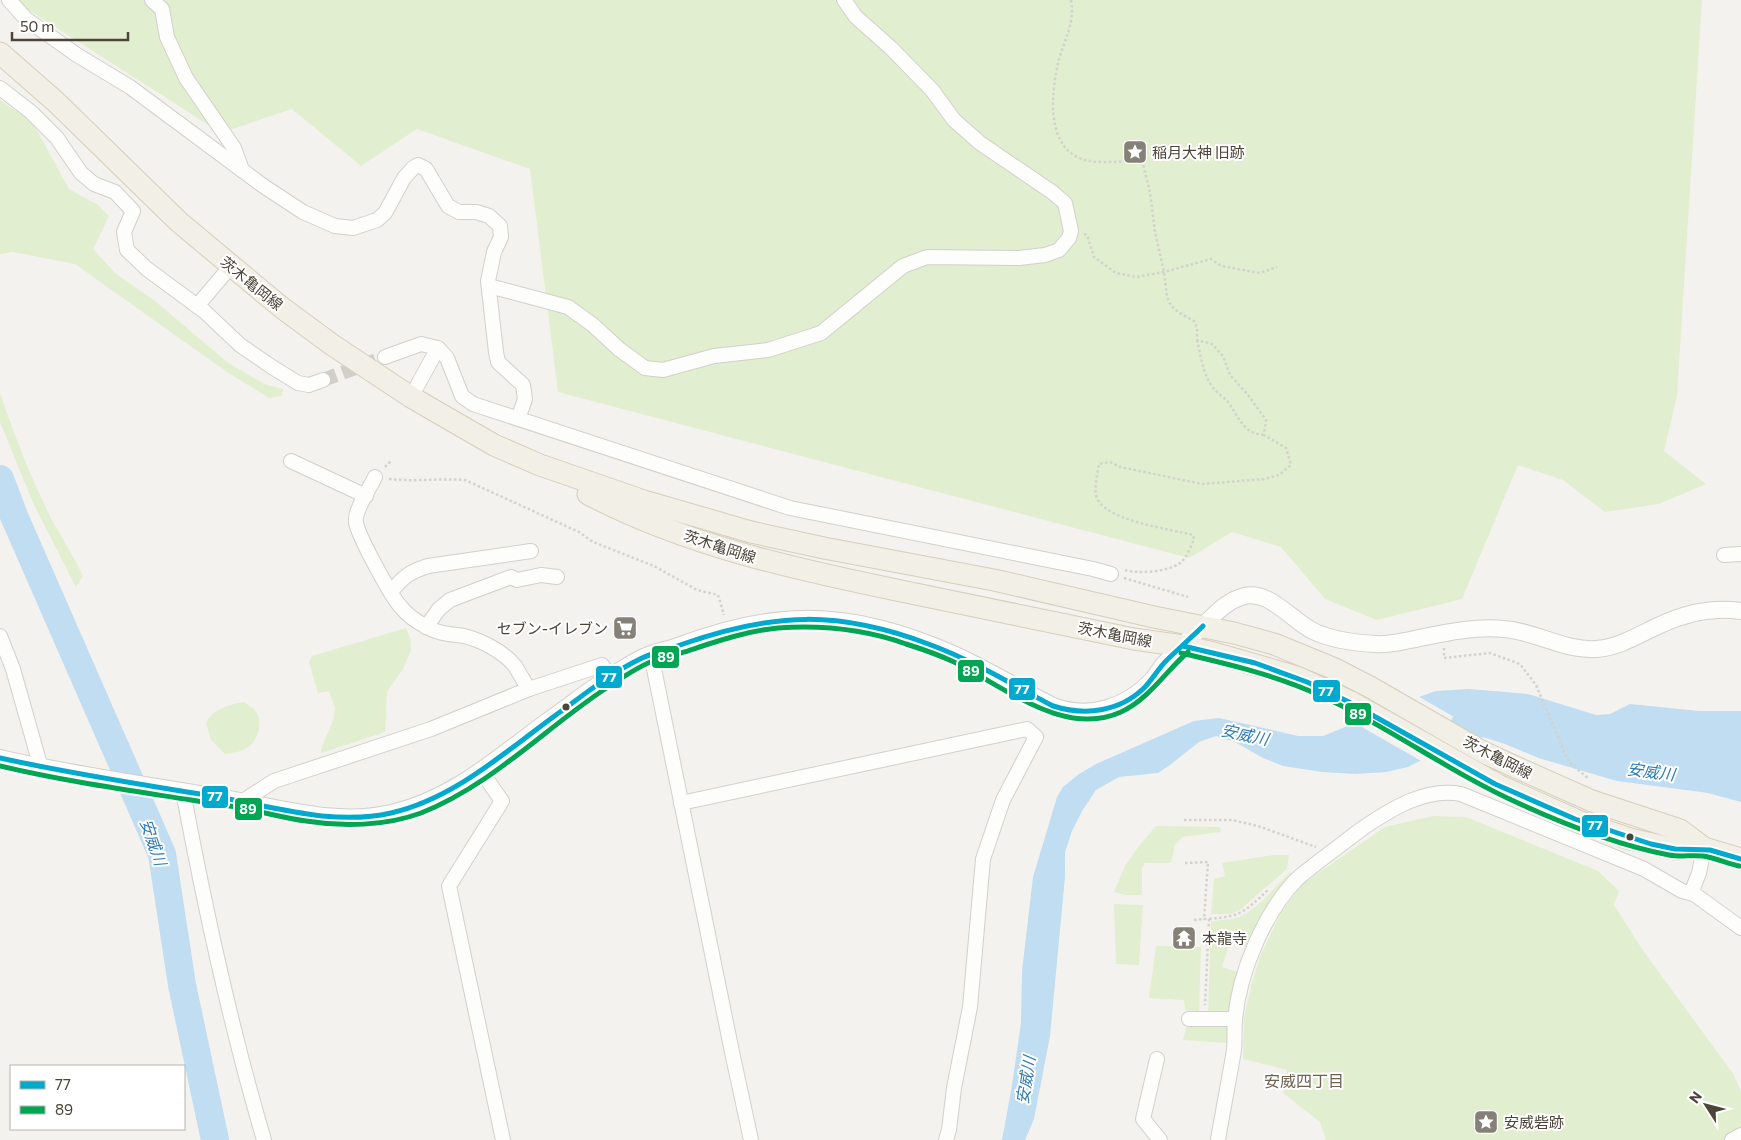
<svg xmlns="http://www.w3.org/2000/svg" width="1741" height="1140" font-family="Commissioner,'Noto Sans JP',sans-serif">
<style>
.green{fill:#e1eecf}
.water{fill:#c0ddf1}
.pier{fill:#f4f2ee}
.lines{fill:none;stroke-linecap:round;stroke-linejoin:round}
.river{stroke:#c0ddf1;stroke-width:28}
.minor-tunnel{stroke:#d2cfca;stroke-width:14;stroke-dasharray:14 7;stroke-linecap:butt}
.minor-casing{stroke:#d2d0cb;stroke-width:16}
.tertiary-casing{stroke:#d2d0cb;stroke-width:18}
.primary-casing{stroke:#d6cebb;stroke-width:23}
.path{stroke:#d3d2cc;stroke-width:2.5;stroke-dasharray:2.5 2.5;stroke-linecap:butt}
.minor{stroke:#fdfdfc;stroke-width:14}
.tertiary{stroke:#fdfdfc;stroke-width:16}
.primary{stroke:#f2efe6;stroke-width:21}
.bus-1-casing{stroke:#fff;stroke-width:9}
.bus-2-casing{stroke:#fff;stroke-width:9}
.bus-1{stroke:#00a9ce;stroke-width:5}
.bus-2{stroke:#00a651;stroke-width:5}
.bus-dot{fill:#4b4439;stroke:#fff;stroke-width:2}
.labels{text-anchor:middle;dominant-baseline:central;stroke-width:4;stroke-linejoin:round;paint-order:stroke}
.poi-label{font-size:15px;fill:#4b4439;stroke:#fff;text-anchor:start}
.street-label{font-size:15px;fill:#4b4439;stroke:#fff}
.water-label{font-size:16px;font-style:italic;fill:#2e7ab2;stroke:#fff}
.neighbourhood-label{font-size:16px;fill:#6e6250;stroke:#fff}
.line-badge{stroke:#fff;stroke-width:2}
.badge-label{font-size:14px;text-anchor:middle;font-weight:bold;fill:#fff}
</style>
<rect width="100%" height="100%" fill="#f4f2ee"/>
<g class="green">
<polygon points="13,0 1702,0 1677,396 1664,451 1706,484 1659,504 1605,512 1563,480 1518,465 1462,599 1377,620 1325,599 1281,547 1232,532 1189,558 558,392 530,169 417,129 361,166 292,109 221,133"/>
<polygon points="0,100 33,123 69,189 98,205 109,216 93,249 115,273 155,301 227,362 264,384 283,389 282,396 269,398 227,372 75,264 13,252 0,254"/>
<path d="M 0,393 C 15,437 32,481 53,522 C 63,540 74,557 83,576 L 76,587 L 34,505 L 0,422 Z"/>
<polygon points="406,628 411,641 411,650 403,669 387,692 385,732 321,753 321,749 334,718 335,708 329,691 318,693 309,662 312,656"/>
<path d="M 244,702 C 248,705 254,708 256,712 C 263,721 258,738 251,745 C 245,751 233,753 225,754 L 211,740 L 206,723 C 213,709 230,704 244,702 Z"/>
<polygon points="1433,816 1466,817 1598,871 1619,891 1614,905 1642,949 1734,1075 1741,1092 1741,1140 1326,1140 1320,1122 1283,1093 1287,1070 1243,1059 1244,1018 1252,983 1261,954 1282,911 1301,885 1385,827"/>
<polygon points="1156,826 1220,827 1221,832 1182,837 1175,845 1171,863 1145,863 1142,868 1142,895 1125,895 1114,892 1125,866 1139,846"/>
<polygon points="1273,855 1289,855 1287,869 1240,910 1230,914 1211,914 1214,879 1225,876 1222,863"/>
<path d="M 1290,872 L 1293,876 L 1248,947 L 1230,942 L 1222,967 L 1238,972 L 1231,996 L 1229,1016 L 1208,1016 L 1211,921 C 1221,920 1230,920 1239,917 C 1257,910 1276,886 1290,872 Z"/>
<polygon points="1114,904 1143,905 1139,965 1116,964"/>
<polygon points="1156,946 1201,947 1199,1013 1185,1010 1184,1000 1149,998"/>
<polygon points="1228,1021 1227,1043 1183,1040 1186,1028 1191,1023"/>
</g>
<polygon class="water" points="1469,689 1528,694 1596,715 1610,714 1630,704 1699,711 1741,711 1741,802 1697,790 1656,774 1575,749 1525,732 1501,727 1475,730 1441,750 1408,767 1386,772 1355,774 1322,772 1283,766 1263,758 1235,742 1216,736 1199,742 1170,765 1158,773 1119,777 1096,790 1082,811 1072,831 1065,852 1065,877 1050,1036 1034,1119 1025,1140 1002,1140 1012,1085 1021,1023 1022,971 1033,877 1057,797 1063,787 1079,774 1096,764 1194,721 1219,718 1298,736 1323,736 1419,697 1436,691"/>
<polygon class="pier" points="1416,695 1480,732 1476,732 1423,762 1353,722"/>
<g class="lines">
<g class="river">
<polyline points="0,479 14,516 162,854 182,985 215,1140"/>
<polyline points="1464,726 1485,723 1513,732 1544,745 1619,767 1741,783"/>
</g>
<polyline class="minor-tunnel" points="323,380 385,357"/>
<defs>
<g id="minor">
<polyline points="9,0 26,19 77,55 130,87 262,185 303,212 335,226 353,228 377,220 385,213 404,178 413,168 418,165 426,169 448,206 459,212 476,212 489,216 500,226 501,237 494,252 488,281 496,352 498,362 523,385 525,399 518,419"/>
<polyline points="152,0 162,9 167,37 186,78 234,148 242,170"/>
<polyline points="0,88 31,112 57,138 81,173 94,184 115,192 133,211 124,232 127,250 147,269 204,311 240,345 272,367 298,383 309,385 323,380"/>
<polyline points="489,286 568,307 593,325 619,349 645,368 663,370 714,356 768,350 821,333 903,266 927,257 1019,258 1045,255 1059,250 1069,238 1071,231 1065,203 1052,192 980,143 954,120 932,90 891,48 856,17 844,0"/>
<polyline points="197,306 231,266"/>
<polyline points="385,357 421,344 438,348 447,358 462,396 473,404 790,508 1093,569 1111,574"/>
<polyline points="411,397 438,348"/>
<polyline points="291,461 366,496"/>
<path d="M 375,477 C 370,488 354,511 356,522 C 357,534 391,596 400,606 C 407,615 417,622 427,627 C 439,634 450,634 464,636 C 481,640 504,652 515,666 C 520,674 524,682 529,689"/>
<polyline points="1724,555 1741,554"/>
<path d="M 391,592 C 403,577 409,572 428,566 L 531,551"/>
<polyline points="426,627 439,609 450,600 511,577 517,580 541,575 557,577"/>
<polyline points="0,636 13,669 41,768"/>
<polyline points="651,654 732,1052 751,1140"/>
<polyline points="481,771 502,801 449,886 503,1140"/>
<path d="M 183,791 C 205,909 230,1025 264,1140"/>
<polyline points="243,801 274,781 431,729 529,689 602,665 610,676"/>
<polyline points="681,803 1027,729 1036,737 1003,800 983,859 970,1007 954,1088 949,1130 946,1140"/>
<polyline points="1704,848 1699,873 1693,888 1694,894 1741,928"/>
<polyline points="1189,1019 1235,1019"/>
<polyline points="1157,1059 1143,1119 1160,1140"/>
<path d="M 1218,1140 C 1223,1110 1229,1080 1234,1050 C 1235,1040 1234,1030 1235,1020 C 1239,973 1264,913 1297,879 C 1303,873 1311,868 1318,862 C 1333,851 1348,839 1363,828 C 1391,809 1426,787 1461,794 L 1644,869 L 1682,891 L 1694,894"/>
<polyline points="1732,1140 1741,1135"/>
</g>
<path id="tertiary" d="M 0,758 C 73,775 149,785 223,798 C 278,807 336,826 391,813 C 457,798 502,753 556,715 C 577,700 598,683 621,670 C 630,664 640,658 651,654 C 660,651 669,649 678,646 C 770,611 839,609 931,645 C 974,661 1013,686 1053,706 C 1090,720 1127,707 1153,679 C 1158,673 1161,666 1167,661 C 1179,648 1192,636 1205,624 C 1216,613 1226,602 1241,597 C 1267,587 1291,620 1313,631 C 1332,640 1355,643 1376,644 C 1387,645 1399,642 1410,640 C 1440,634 1472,626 1504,629 C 1535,631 1564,651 1596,649 C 1618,648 1640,634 1660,625 C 1685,613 1714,607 1741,611"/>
<g id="primary">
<polyline points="0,53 56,102 179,222 281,307 331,344 411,397 494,445 540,465 644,501 751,532 824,548 994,580 1154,617 1234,633 1274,644 1335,669 1370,687 1483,752 1511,765 1592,801 1680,830 1704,848"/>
<path d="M 588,494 C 685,545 794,569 901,591 C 979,607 1056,623 1134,639 L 1183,646 L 1214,653 L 1297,677 L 1351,702 L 1498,785 L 1583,823 L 1630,839 L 1674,849 L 1704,848 L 1741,859"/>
</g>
</defs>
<use href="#minor" class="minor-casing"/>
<use href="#tertiary" class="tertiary-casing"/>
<use href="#primary" class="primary-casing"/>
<g class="path">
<path d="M 1071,0 C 1075,22 1065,39 1059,59 C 1052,89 1045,140 1077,157 C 1093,165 1124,162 1141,159"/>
<polyline points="1084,234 1087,235 1094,257 1116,273 1136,277 1164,272 1211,259 1221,266 1260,273 1277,267"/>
<path d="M 1197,340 C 1201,356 1203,376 1214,389 C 1218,394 1224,397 1228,402 C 1239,417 1243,434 1264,435"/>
<polyline points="385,467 392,460"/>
<path d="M 389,479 C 414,482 439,478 465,480 L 579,532 L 593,542 L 654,566 L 697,590 L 718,595 L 724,615"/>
<path d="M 1125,570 C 1138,574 1168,572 1180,563 C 1186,559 1191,547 1194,539 L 1193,535 C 1172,529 1101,521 1096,495 C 1094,486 1098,473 1099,464 L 1110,462 L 1120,467 L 1202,484 L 1264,479 L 1279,475 L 1291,465 L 1286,448 L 1264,435 L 1266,420 L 1248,395 L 1230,375 L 1223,356 L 1212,344 L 1197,340 L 1197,328 L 1194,321 L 1178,312 L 1171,306 L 1167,297 L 1164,272 L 1155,232 L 1150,192 L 1140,153"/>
<polyline points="1124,578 1188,597"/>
<polyline points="1444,648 1444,658 1490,653 1520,664 1536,685 1567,758 1571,764 1589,779"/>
<polyline points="1184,820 1232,820 1258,826 1316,847"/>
<polyline points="1185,863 1208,862 1204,919 1209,919 1205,1005"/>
<path d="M 1209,919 C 1242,916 1244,912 1268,890"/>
<polyline points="1194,920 1204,919"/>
</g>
<use href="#minor" class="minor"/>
<use href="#tertiary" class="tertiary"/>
<use href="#primary" class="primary"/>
<defs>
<g id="bus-1">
<polyline points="1183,646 1255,663 1307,682 1349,702 1495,784 1575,819 1651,844 1675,849 1710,850 1741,859"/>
<path d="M 0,758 C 72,774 145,785 218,797 C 274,807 334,826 391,813 C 456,798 507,750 560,712 C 586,693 611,673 640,659 C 654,652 669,649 683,644 C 775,612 839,610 931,645 C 974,661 1013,685 1053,706 C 1085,716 1119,712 1144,688 C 1152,680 1158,669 1166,661 C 1178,649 1191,638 1203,626"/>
</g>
<g id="bus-2">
<path d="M 1181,653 C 1228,664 1275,675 1319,695 C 1388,726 1449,772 1518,803 C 1566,825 1617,845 1669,855 C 1680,857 1691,855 1703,856 C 1715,858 1727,863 1739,866"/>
<path d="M 0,766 C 63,781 127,790 191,800 C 208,803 225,805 242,808 C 263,812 284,818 306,821 C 343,827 386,826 421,813 C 493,785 549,724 614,683 C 626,675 640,666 653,661 C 663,657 674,656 684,652 C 715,642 746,631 778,628 C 822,625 864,629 906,644 C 922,649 939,655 954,662 C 1004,686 1064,738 1121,712 C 1149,699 1166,671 1188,652"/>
</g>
</defs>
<use href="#bus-1" class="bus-1-casing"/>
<use href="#bus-2" class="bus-2-casing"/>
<use href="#bus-1" class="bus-1"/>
<use href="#bus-2" class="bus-2"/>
</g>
<defs>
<symbol id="sight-square" viewBox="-11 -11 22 22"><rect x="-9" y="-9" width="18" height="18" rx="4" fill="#868178" stroke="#fff"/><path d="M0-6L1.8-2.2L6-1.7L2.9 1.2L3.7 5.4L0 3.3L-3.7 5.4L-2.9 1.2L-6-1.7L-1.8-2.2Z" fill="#fff"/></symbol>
<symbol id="supermarket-square" viewBox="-11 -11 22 22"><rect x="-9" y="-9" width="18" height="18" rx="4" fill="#868178" stroke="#fff"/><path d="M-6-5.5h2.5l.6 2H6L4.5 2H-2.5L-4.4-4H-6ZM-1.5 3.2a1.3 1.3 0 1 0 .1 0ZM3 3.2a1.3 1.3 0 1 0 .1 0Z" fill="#fff"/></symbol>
<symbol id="temple-square" viewBox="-11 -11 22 22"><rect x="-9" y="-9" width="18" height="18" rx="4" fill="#868178" stroke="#fff"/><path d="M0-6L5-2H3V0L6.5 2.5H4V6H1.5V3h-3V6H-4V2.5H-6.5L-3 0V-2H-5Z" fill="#fff"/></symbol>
</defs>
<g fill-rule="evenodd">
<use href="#sight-square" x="1121" y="138" width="28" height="28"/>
<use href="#supermarket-square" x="611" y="614" width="28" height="28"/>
<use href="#temple-square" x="1170" y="924" width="28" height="28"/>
<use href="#sight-square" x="1472" y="1108" width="28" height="28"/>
</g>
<g class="bus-dot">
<circle cx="566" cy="707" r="4.5"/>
<circle cx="1630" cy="837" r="4.5"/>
</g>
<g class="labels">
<g class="poi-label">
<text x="1152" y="152">稲月大神 旧跡</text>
<text x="608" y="628" text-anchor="end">セブン-イレブン</text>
<text x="1202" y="938">本龍寺</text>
<text x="1504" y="1122">安威砦跡</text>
</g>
<g class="street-label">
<text transform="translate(252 283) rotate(39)">茨木亀岡線</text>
<text transform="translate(720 546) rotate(18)">茨木亀岡線</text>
<text transform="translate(1115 634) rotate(11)">茨木亀岡線</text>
<text transform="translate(1498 757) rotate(27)">茨木亀岡線</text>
</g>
<g class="water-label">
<text transform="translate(1245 734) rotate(12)">安威川</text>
<text transform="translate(1651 771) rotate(7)">安威川</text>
<text transform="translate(154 842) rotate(71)">安威川</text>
<text transform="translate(1025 1080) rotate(-81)">安威川</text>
</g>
<g class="neighbourhood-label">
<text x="1304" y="1080">安威四丁目</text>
</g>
</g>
<g class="line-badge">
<rect x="651" y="645" width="29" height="24" rx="5" fill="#00a651"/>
<rect x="957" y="659" width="28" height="24" rx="5" fill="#00a651"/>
<rect x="595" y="665" width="28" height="24" rx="5" fill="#00a9ce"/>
<rect x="1008" y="677" width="28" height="24" rx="5" fill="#00a9ce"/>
<rect x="1312" y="679" width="29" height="24" rx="5" fill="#00a9ce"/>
<rect x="1344" y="702" width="28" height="24" rx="5" fill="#00a651"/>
<rect x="201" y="785" width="28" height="24" rx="5" fill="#00a9ce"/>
<rect x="234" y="797" width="29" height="24" rx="5" fill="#00a651"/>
<rect x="1581" y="814" width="28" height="24" rx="5" fill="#00a9ce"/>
</g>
<g class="badge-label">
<text x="666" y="662">89</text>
<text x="971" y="676">89</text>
<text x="609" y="682">77</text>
<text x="1022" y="694">77</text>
<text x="1326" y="696">77</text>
<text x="1358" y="719">89</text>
<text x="215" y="801">77</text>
<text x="248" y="814">89</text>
<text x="1595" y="830">77</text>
</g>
<rect x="10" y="1065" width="175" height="65" fill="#ffffff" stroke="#b7b4b0"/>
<rect x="20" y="1081" width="25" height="8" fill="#00a9ce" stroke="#b7b4b0"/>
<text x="55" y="1090" font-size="15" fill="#4b4439">77</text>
<rect x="20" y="1106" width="25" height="8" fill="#00a651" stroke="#b7b4b0"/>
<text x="55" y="1115" font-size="15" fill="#4b4439">89</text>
<g transform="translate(1706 1105) rotate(306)" stroke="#ffffff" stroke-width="4" paint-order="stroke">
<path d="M0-4L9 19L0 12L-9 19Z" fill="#4b4439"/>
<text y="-8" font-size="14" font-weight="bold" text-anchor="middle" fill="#4b4439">N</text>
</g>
<path d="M12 32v8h116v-8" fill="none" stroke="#4b4439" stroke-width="2.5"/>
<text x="20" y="32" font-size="15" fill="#4b4439" stroke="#ffffff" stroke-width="4" paint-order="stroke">50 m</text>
</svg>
